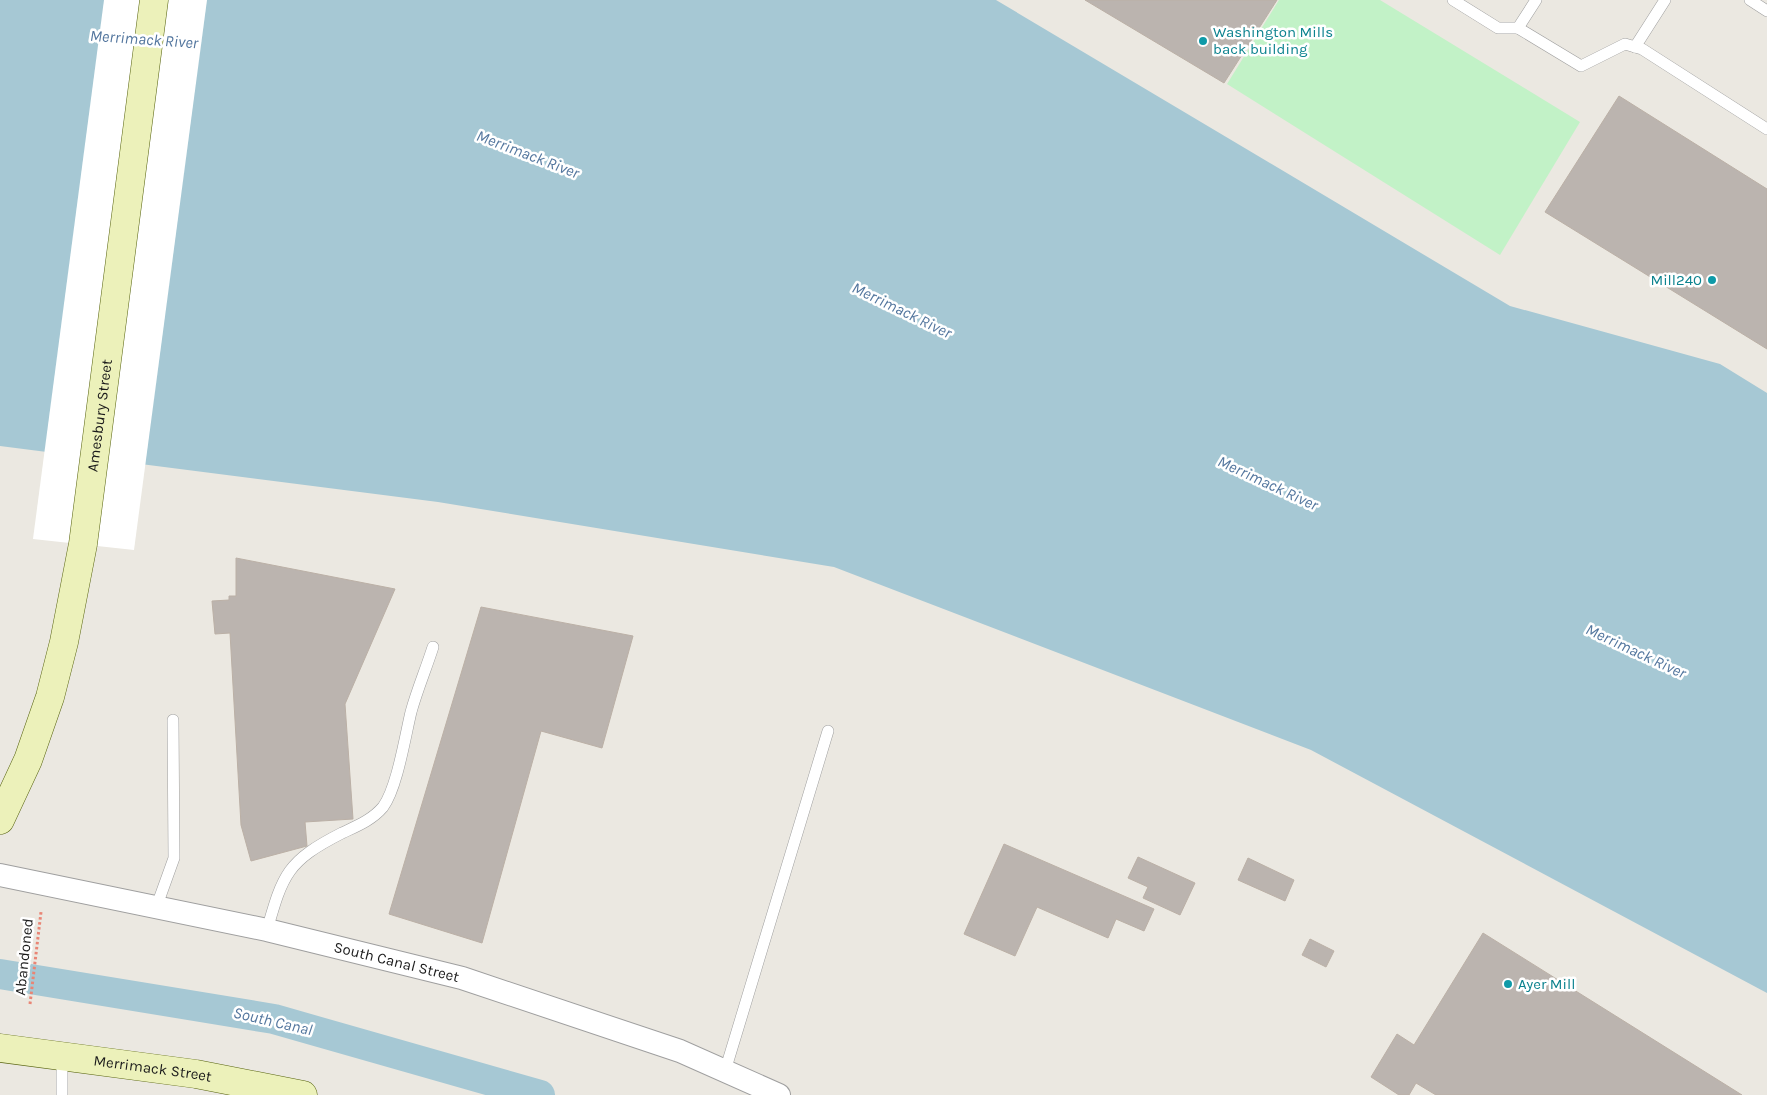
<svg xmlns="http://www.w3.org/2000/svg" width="1767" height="1095" font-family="Karla,sans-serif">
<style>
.park{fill:#c2f2c7}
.water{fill:#a6c8d4}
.pier{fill:#fff}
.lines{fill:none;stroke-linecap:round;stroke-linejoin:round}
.canal{stroke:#a6c8d4;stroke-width:30}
.building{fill:#bbb4af;stroke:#bbb0a6}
.lane-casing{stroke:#9f9f9f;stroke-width:12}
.street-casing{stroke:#9f9f9f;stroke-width:24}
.secondary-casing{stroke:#576310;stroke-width:29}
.path{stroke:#e98575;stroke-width:3;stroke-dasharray:2.5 2.5;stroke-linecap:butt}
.lane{stroke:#fff;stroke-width:11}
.street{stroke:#fff;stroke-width:22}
.secondary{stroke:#ecf1ba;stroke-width:28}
.culture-dot{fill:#0f9aa8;stroke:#fff;stroke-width:2}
.labels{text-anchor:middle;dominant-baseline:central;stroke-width:5;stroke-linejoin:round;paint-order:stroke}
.culture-label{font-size:15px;fill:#0d838f;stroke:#fff;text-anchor:start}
.street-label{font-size:15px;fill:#1b1b1b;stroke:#fff}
.water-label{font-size:16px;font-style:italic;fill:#53769e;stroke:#fff}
</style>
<rect width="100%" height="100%" fill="#ebe8e1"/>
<polygon class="park" points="1279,0 1380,0 1580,122 1500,255 1227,84"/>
<polygon class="water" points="0,0 996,0 1510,306 1720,364 1767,393 1767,993 1311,750 834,567 438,502 0,446"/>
<polygon class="pier" points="104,0 207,0 134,550 33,539"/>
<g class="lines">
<polyline class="canal" points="0,974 274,1019 540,1095"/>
</g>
<g class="building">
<polygon points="1085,0 1277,0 1224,83"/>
<polygon points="1619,96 1767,189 1767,349 1545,212"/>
<polygon points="236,558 395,589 345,704 353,819 305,822 307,846 251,861 241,825 230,633 215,634 212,601 229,600 229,596 236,596"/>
<polygon points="481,607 633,636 602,748 541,731 482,943 389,914"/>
<polygon points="1004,844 1154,909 1144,931 1116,919 1108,938 1037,907 1015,956 964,934"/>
<polygon points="1138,857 1195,883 1180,915 1143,898 1148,887 1128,878"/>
<polygon points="1248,858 1294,880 1285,901 1238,880"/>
<polygon points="1483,933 1742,1095 1436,1095 1416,1083 1409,1095 1399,1095 1371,1077 1397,1034 1414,1045"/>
<polygon points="1310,939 1334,951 1326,967 1302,955"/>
</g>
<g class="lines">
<defs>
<g id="lane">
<polyline points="1453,0 1498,28 1518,28 1536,0"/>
<polyline points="1750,0 1767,11"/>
<polyline points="1518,28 1581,66 1625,44 1642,49 1767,129"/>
<polyline points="1635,47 1665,0"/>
<polyline points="156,908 174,858 173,720"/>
<path d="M 267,930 C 283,874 287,861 342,833 C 357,826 372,820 383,807 C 397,788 405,737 411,712 C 417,690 426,669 433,647"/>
<polyline points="62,1057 62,1095"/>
<polyline points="725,1071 828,731"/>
</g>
<g id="street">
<path id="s1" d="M 0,875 L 267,930 L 462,978 L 680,1051 L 779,1095"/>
</g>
<g id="secondary">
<path id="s2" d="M 0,820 L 28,760 L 50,697 L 64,642 L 83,544 L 154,0"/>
<path id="s3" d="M 0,1048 L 196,1074 L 303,1095"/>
</g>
</defs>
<use href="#lane" class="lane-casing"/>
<use href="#street" class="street-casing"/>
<use href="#secondary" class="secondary-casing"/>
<polyline class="path" points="30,1004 41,912"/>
<use href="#lane" class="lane"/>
<use href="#street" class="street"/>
<use href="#secondary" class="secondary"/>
</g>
<g class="culture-dot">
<circle cx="1203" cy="41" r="5"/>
<circle cx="1712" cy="280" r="5"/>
<circle cx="1508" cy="984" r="5"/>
</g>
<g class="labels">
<g class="culture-label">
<text x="1213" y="32">Washington Mills<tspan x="1213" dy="17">back building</tspan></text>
<text x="1702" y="280" text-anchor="end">Mill240</text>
<text x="1518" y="984">Ayer Mill</text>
</g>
<g class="street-label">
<text stroke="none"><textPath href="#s2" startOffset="419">Amesbury Street</textPath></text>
<text transform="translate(24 957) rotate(-84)">Abandoned</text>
<text stroke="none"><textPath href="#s1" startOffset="406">South Canal Street</textPath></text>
<text stroke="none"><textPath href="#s3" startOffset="154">Merrimack Street</textPath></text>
</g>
<g class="water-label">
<text transform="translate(144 39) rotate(4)">Merrimack River</text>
<text transform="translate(528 154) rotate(21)">Merrimack River</text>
<text transform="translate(902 310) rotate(26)">Merrimack River</text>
<text transform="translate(1268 483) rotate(25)">Merrimack River</text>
<text transform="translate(1636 651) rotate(25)">Merrimack River</text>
<text transform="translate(273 1021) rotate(13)">South Canal</text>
</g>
</g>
</svg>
